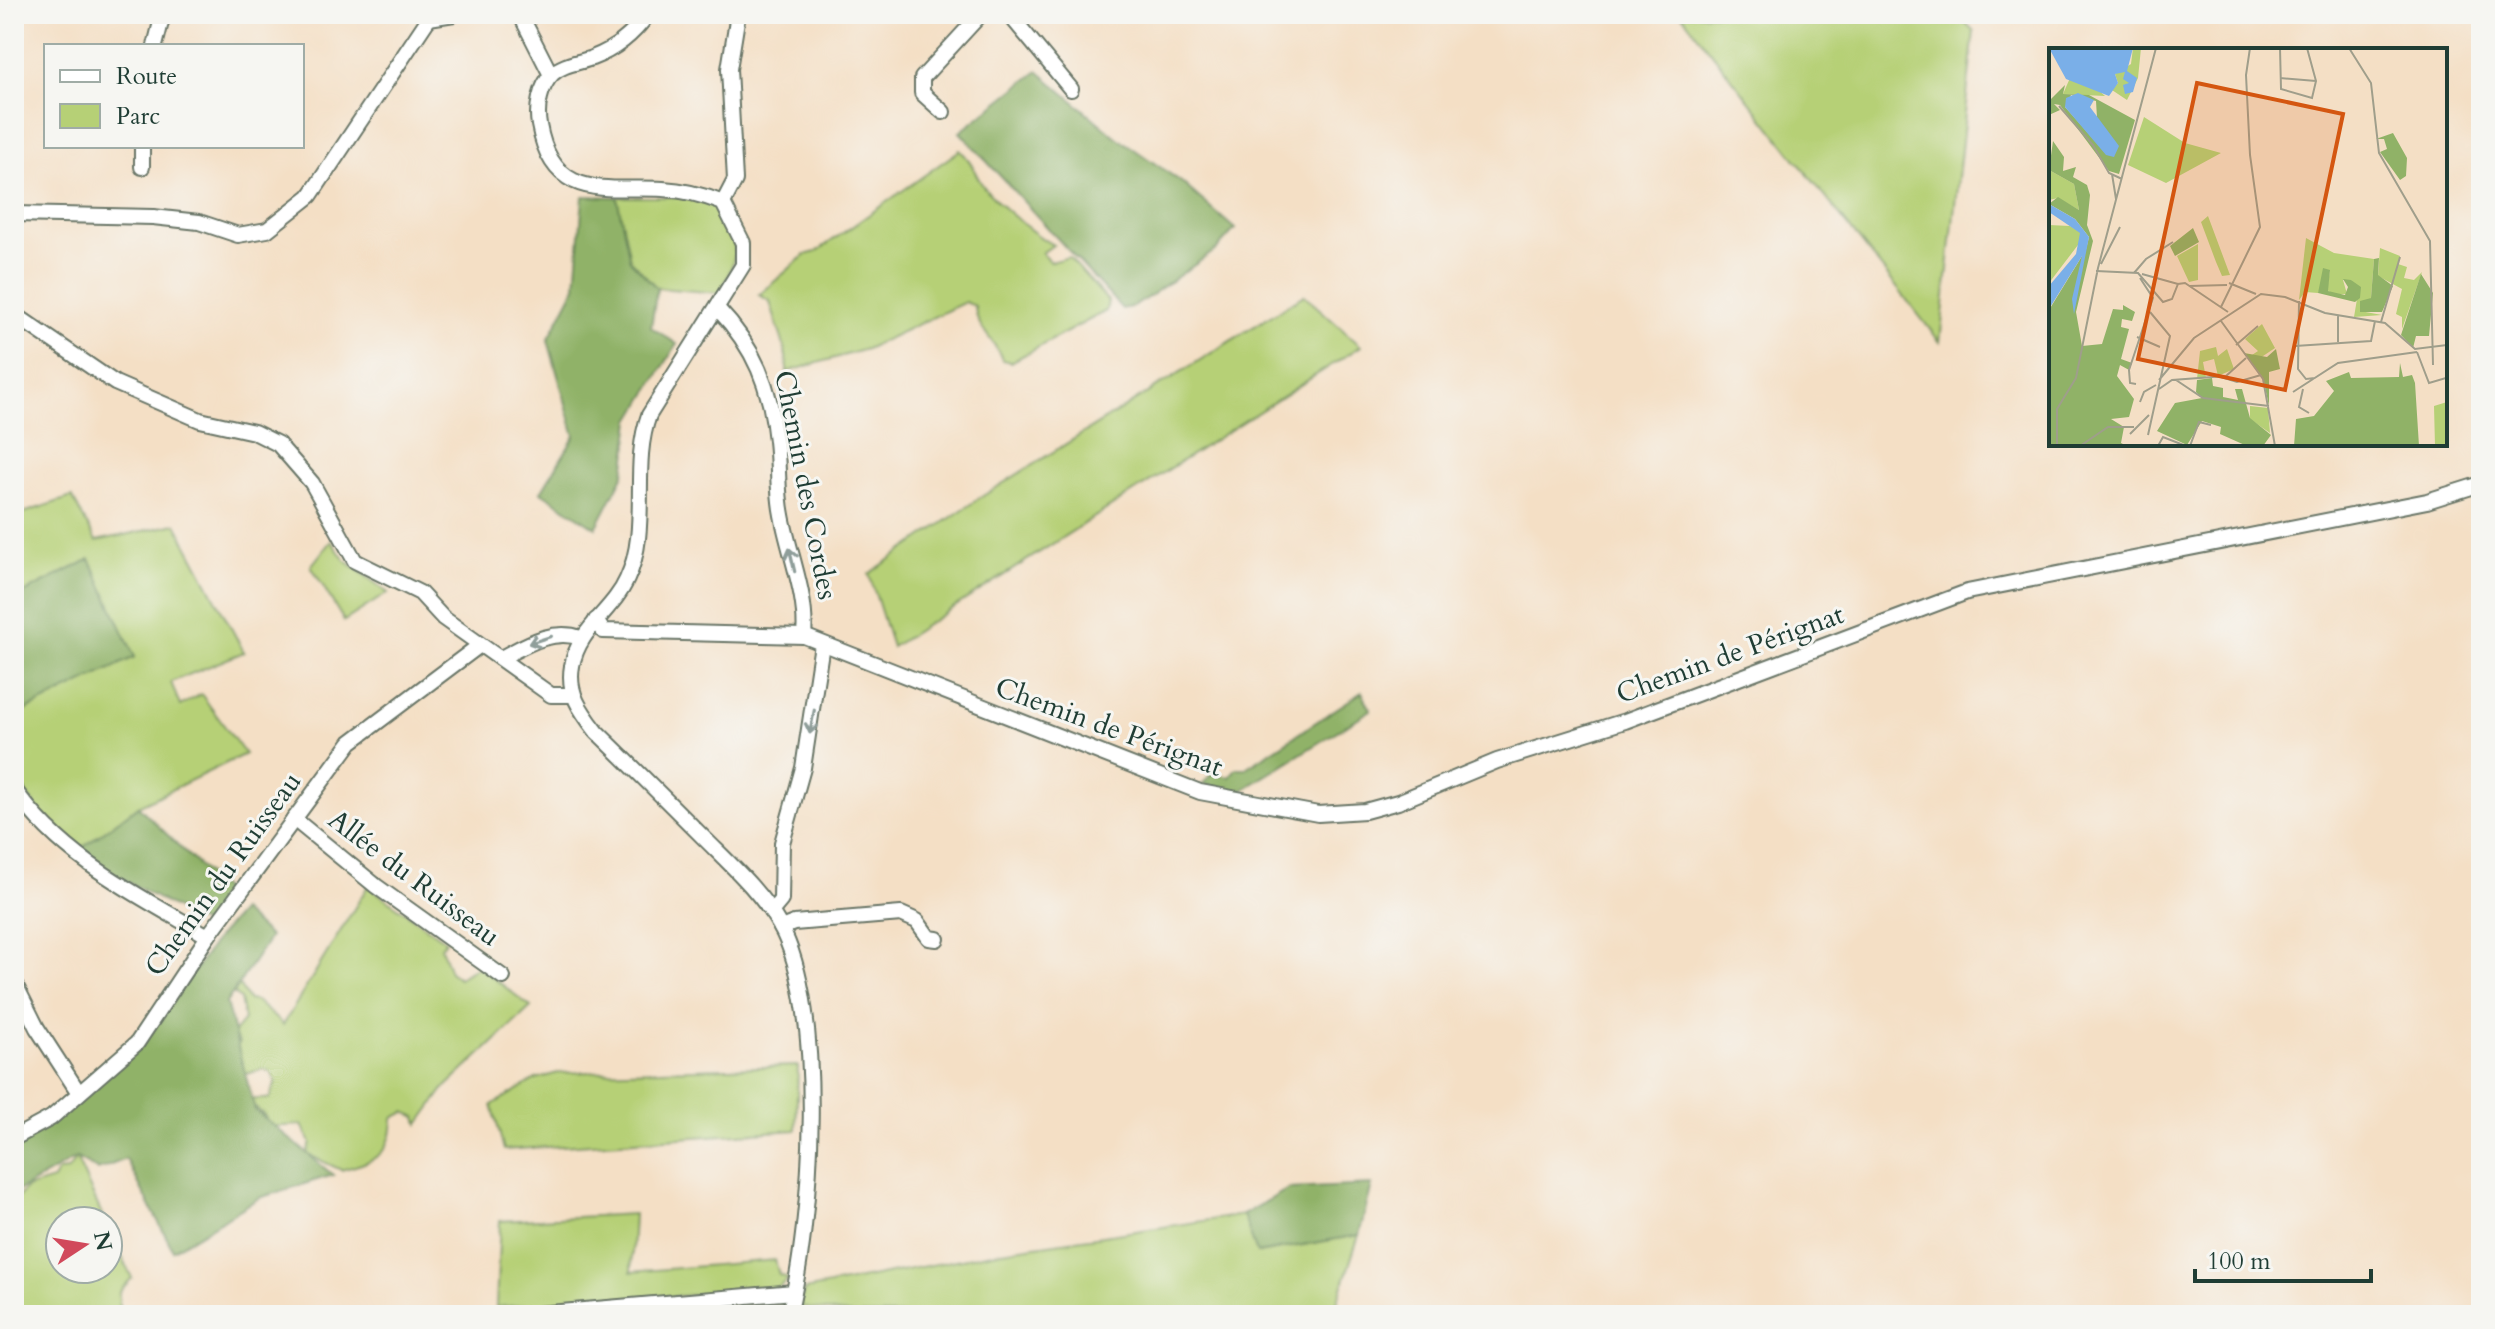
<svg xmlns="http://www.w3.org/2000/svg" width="2495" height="1329" font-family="Cardo,serif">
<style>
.green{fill:#b6d076;stroke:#6a8655;stroke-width:2}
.forest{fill:#90b267;stroke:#58784e;stroke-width:2}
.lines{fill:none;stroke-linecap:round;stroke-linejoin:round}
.minor-casing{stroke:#6a7667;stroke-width:18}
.minor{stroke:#fff;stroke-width:14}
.oneway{stroke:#8f9e9a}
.labels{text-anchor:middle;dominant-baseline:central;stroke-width:6;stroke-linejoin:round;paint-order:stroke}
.street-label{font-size:28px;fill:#1f3d34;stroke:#f6f6f2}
.inset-road{fill:none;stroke:#9f9e8b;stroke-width:2}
.view{fill:#d45610;fill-opacity:0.15;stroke:#d45610;stroke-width:4}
.inset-edge{fill:none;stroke:#1f3d34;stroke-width:4}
</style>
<rect width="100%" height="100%" fill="#f6f6f2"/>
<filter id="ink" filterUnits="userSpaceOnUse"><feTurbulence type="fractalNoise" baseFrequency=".0125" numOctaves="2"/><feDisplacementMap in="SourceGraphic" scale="16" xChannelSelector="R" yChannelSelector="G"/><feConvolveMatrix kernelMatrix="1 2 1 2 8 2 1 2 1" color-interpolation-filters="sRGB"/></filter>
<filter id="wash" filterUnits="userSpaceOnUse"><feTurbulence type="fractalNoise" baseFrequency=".006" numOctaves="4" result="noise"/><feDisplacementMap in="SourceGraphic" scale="32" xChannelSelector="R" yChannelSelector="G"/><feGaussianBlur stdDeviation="1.8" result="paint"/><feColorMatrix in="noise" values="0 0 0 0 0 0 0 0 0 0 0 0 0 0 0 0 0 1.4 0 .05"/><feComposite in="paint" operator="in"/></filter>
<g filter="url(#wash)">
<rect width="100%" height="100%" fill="#f4dfc5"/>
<g class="green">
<polygon points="1681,14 1957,14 1974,31 1940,342"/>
<path d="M 960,150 C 973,163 972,167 980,181 C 989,198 1036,236 1053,245 L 1042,253 L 1050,262 L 1069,257 L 1108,301 L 1106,311 L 1011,362 L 1002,360 C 995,338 976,330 975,306 L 965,302 L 866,349 L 787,372 C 788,346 776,327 770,301 L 759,295 L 805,255 L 816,252 Z"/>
<path d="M 617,197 L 688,197 L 717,206 C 741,243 739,254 720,293 L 657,288 L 630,260 Z"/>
<polygon points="1304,295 1361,346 892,647 869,574 978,499"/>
<polygon points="72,497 96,541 176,524 244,652 171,682 180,706 201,694 245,754 138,806 82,848 44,817 17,782 14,773 14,716 134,657 90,559 14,598 14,516"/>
<polygon points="331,541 345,560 388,593 344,621 311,566"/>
<path d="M 368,886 L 446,941 L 441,947 L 450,972 L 459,978 L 478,966 L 531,1007 L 445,1088 L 419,1124 L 417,1117 L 405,1112 L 393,1118 C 392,1155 375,1161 341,1170 L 307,1154 L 311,1143 L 302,1125 L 268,1127 L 265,1116 L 246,1099 L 269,1099 L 276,1082 L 271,1072 L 263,1069 L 243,1075 L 236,1049 L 239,1043 L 233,1033 L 244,1020 L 240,999 L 234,994 L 239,985 L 248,1000 L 256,1001 L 283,1025 Z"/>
<polygon points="798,1066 796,1130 504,1150 492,1105 536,1079 558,1073"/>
<polygon points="76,1158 105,1221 60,1221 60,1269 108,1269 108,1227 132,1278 119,1292 119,1315 14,1315 14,1202 26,1188 53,1180 58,1171 68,1170"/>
<polygon points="634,1214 631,1272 775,1260 779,1275 789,1278 777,1289 763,1291 496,1307 500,1221"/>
<polygon points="1243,1215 1258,1253 1359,1235 1333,1315 853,1315 799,1307 804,1290 1002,1251"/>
</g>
<g class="forest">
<polygon points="1038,71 1111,133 1180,181 1235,229 1216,250 1135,306 1122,309 960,132"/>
<polygon points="583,196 617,197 630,260 657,288 651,327 677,344 631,420 624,474 596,528 541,492 575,436 548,340 576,286"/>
<polygon points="90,559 135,657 14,716 14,598"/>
<polygon points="1362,692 1371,710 1238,793 1203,784 1212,773 1230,777 1236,768 1246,768"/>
<polygon points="138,806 228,894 205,925 103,868 82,848"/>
<polygon points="241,911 270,937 226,1003 255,1110 333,1175 259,1198 173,1250 126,1159 98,1170 76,1158 14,1193 14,1145 140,1048 218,937"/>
<polygon points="1372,1185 1359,1235 1257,1253 1243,1215 1288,1189"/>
</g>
</g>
<g filter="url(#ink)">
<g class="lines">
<defs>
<g id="minor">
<polyline points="520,14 551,75"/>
<path d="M 648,14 C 633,35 616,49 592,58 C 578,63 563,64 552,74 C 540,87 536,108 539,125 C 553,202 605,186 663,189 C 684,190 703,195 723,203 L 743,243 L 743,265 L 649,415 C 630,467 651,528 627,579 C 613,611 578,629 572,666 C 567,693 581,711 597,732 C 633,767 669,803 705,839 C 732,866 761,892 780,926 C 827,1010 812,1223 789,1315"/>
<polyline points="1009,14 1071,89"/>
<polyline points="429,18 454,14"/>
<polyline points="155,46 163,14"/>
<polyline points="943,112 922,93 922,78 981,14"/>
<polyline points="142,167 142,146"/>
<polyline points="723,203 735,180 729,69 738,14"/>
<polyline points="14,214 153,217 199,222 238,235 267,230 310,196 429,18"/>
<path d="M 718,309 C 754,347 771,387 776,441 C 779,466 777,491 782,515 C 789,554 808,597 804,636"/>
<polyline points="14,314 115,383 200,420 254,432 278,444 312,483 355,561 420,593 443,618 551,695 573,695"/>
<polyline points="596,620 603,631 804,636 1200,792 1318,814 1365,811 1398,802 1497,761 1625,721 1967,592 2427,501 2481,484"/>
<path d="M 501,658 C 526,645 552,628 581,638"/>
<path d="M 14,789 C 63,859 136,894 208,936"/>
<polyline points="294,819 376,886 503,977"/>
<polyline points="771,912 781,900 782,843 803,768 822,644"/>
<polyline points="781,928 794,923 901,914 917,921 929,938 937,939"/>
<polyline points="14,982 37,1028 79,1093"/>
<polyline points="14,1138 51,1118 137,1043 208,936 351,742 480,645"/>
<polyline points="526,1315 794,1292"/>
</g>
</defs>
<use href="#minor" class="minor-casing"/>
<use href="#minor" class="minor"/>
</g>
<defs><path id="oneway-shaft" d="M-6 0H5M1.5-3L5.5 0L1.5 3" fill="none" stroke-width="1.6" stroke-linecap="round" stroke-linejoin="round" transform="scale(2)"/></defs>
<g class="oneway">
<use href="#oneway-shaft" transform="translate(792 560) rotate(-103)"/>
<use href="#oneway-shaft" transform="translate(540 640) rotate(162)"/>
<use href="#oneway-shaft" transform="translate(812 722) rotate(101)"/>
</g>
</g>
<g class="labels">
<g class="street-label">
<text transform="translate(806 485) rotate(79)">Chemin des Cordes</text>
<text transform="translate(1730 654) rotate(-20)">Chemin de Pérignat</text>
<text transform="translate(1109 727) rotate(20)">Chemin de Pérignat</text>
<text transform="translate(223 874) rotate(-54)">Chemin du Ruisseau</text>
<text transform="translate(414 878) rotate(37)">Allée du Ruisseau</text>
</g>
</g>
<g transform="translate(2049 48)">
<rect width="398" height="398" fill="#f4dfc5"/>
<path d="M 84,0 L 92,0 L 89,30 L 78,52 L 63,42 L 69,35 L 66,26 L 82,16 ZM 21,30 L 47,40 L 56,48 L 14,46 ZM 95,69 L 136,95 L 172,105 L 117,135 L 79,117 ZM 0,122 L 25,136 L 30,162 L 9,150 L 0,152 ZM 159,168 L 181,227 L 173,228 L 167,214 L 152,174 ZM 0,177 L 21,178 L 31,184 L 32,193 L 0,235 ZM 257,190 L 285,205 L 325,211 L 322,250 L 311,263 L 333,267 L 305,269 L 308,251 L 302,232 L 294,232 L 298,246 L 284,246 L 278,242 L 281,222 L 269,245 L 256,244 L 250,252 ZM 149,196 L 149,232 L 140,234 L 128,208 ZM 331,200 L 351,208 L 349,216 L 358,219 L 355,230 L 365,232 L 373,224 L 353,281 L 353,269 L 347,266 L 353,241 L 329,228 ZM 213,276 L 226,300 L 211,310 L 203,307 L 209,303 L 196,291 ZM 167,299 L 169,308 L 178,301 L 185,321 L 169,328 L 165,311 L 154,314 L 157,330 L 148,331 L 151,303 ZM 398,354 L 398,398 L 386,398 L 385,358 ZM 201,358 L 219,360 L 221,385 L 201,371 Z" fill="#b6d076"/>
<path d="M 16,37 L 14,46 L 40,47 L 86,72 L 70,126 L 60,123 L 11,57 L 5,56 L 11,62 L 0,67 L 0,53 ZM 22,47 L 47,53 L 48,70 L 67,96 L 55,103 L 16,59 ZM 344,85 L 358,110 L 357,128 L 351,132 L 331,104 L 338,101 L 335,91 L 327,91 ZM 4,93 L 15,109 L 14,123 L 27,119 L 24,129 L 38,137 L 41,147 L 38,177 L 44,193 L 27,264 L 33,298 L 53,296 L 64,261 L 74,262 L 74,257 L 86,264 L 83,273 L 73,271 L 72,279 L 80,281 L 72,311 L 83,315 L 80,322 L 71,317 L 68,328 L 85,351 L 80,369 L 62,371 L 75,379 L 72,395 L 78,398 L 0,398 L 0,262 L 33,208 L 33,218 L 40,189 L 26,171 L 0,156 L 9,149 L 30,162 L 25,136 L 0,122 ZM 144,180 L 150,194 L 126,208 L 121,198 ZM 330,210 L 329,227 L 344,238 L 333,264 L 311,264 L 311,253 L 322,250 L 325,211 ZM 274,220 L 281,222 L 279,243 L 296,247 L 299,239 L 294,231 L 302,232 L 312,239 L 311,250 L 306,254 L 269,245 ZM 372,226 L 384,245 L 380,288 L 367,288 L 364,300 L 352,287 ZM 227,301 L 231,321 L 220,324 L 220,358 L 214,330 L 195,305 L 218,309 ZM 351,315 L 354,329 L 363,327 L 366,335 L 370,398 L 245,398 L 247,371 L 265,368 L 285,343 L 277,333 L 300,324 L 302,330 L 350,329 ZM 163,330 L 164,338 L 174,340 L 174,349 L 189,352 L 186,341 L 193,341 L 201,370 L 222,387 L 214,398 L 198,398 L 171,386 L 172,379 L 153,373 L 138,397 L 108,383 L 126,355 L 153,350 L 147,344 L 148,332 Z" fill="#90b267" fill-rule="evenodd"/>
<path d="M 0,0 L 84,0 L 78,23 L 88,30 L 84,44 L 76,46 L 74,37 L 80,35 L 74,31 L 76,24 L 66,26 L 69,35 L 60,48 L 17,31 ZM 29,45 L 45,52 L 41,59 L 70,98 L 65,109 L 57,107 L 16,59 L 17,50 ZM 0,156 L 26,171 L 40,189 L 25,266 L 23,251 L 33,208 L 0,261 L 0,238 L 27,206 L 31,185 L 0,164 Z" fill="#7aafe8"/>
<path class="inset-road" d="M 231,0 L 232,41 L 263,50 L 267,33 L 258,0M 300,0 L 322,35 L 330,105 L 381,193 L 384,317M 231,30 L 267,33M 10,58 L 44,97 L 60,125 L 73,131M 63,126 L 67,151M 52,216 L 71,179M 47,223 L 89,225 L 114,254 L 123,251 L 129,236 L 136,235 L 179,264M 85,225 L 97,211 L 124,194M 93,226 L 129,236M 180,235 L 207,246M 140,238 L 178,237M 250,253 L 249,321 L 257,331 L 266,330M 172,259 L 211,179 L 201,107 L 197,27 L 201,0M 289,268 L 289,294M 172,273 L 214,331 L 226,398M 332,274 L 351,209M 88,289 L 111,299M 187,297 L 209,278M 246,298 L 322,293 L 326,273M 368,304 L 380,335 L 397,330 L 398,324M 172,329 L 188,334 L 212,327M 110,332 L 145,290 L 212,246 L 236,249 L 276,265 L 336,275 L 366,301 L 398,297M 127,332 L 154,350 L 220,358M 87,336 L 81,335 L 80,322 L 104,250 L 91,230M 110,341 L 123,332 L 177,328 L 197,310M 254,341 L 250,359 L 260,365M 244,344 L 289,315 L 368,304M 91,354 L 95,344 L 107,337M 81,386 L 100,367M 99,387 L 121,288 L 101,264M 8,398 L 8,361 L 27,330 L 49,220 L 107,0M 31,398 L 59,379 L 85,379M 109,398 L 114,389 L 137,398M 141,398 L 150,374 L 162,377"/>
<path class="view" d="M 148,35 L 294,66 L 236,342 L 89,311 Z"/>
<rect width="398" height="398" class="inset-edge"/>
</g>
<rect width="2495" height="1329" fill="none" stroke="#f6f6f2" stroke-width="48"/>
<rect x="44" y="44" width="260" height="104" fill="#f6f6f2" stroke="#a0aca6" stroke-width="2"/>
<rect x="60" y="70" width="40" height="12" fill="#ffffff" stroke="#a0aca6" stroke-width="2"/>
<text x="116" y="84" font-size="24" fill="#1f3d34">Route</text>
<rect x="60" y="104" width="40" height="24" fill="#b6d076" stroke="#a0aca6" stroke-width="2"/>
<text x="116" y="124" font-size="24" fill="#1f3d34">Parc</text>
<g transform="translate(84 1245) rotate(78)"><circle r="38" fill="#f6f6f2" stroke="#a0aca6" stroke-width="2"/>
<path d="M0-6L14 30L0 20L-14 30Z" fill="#d1495b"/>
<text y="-12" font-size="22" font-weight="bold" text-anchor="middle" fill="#1f3d34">N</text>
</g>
<path d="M2195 1269v12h176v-12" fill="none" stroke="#1f3d34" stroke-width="4"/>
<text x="2207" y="1269" font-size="24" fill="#1f3d34" stroke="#f6f6f2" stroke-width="6" paint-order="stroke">100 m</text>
</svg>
